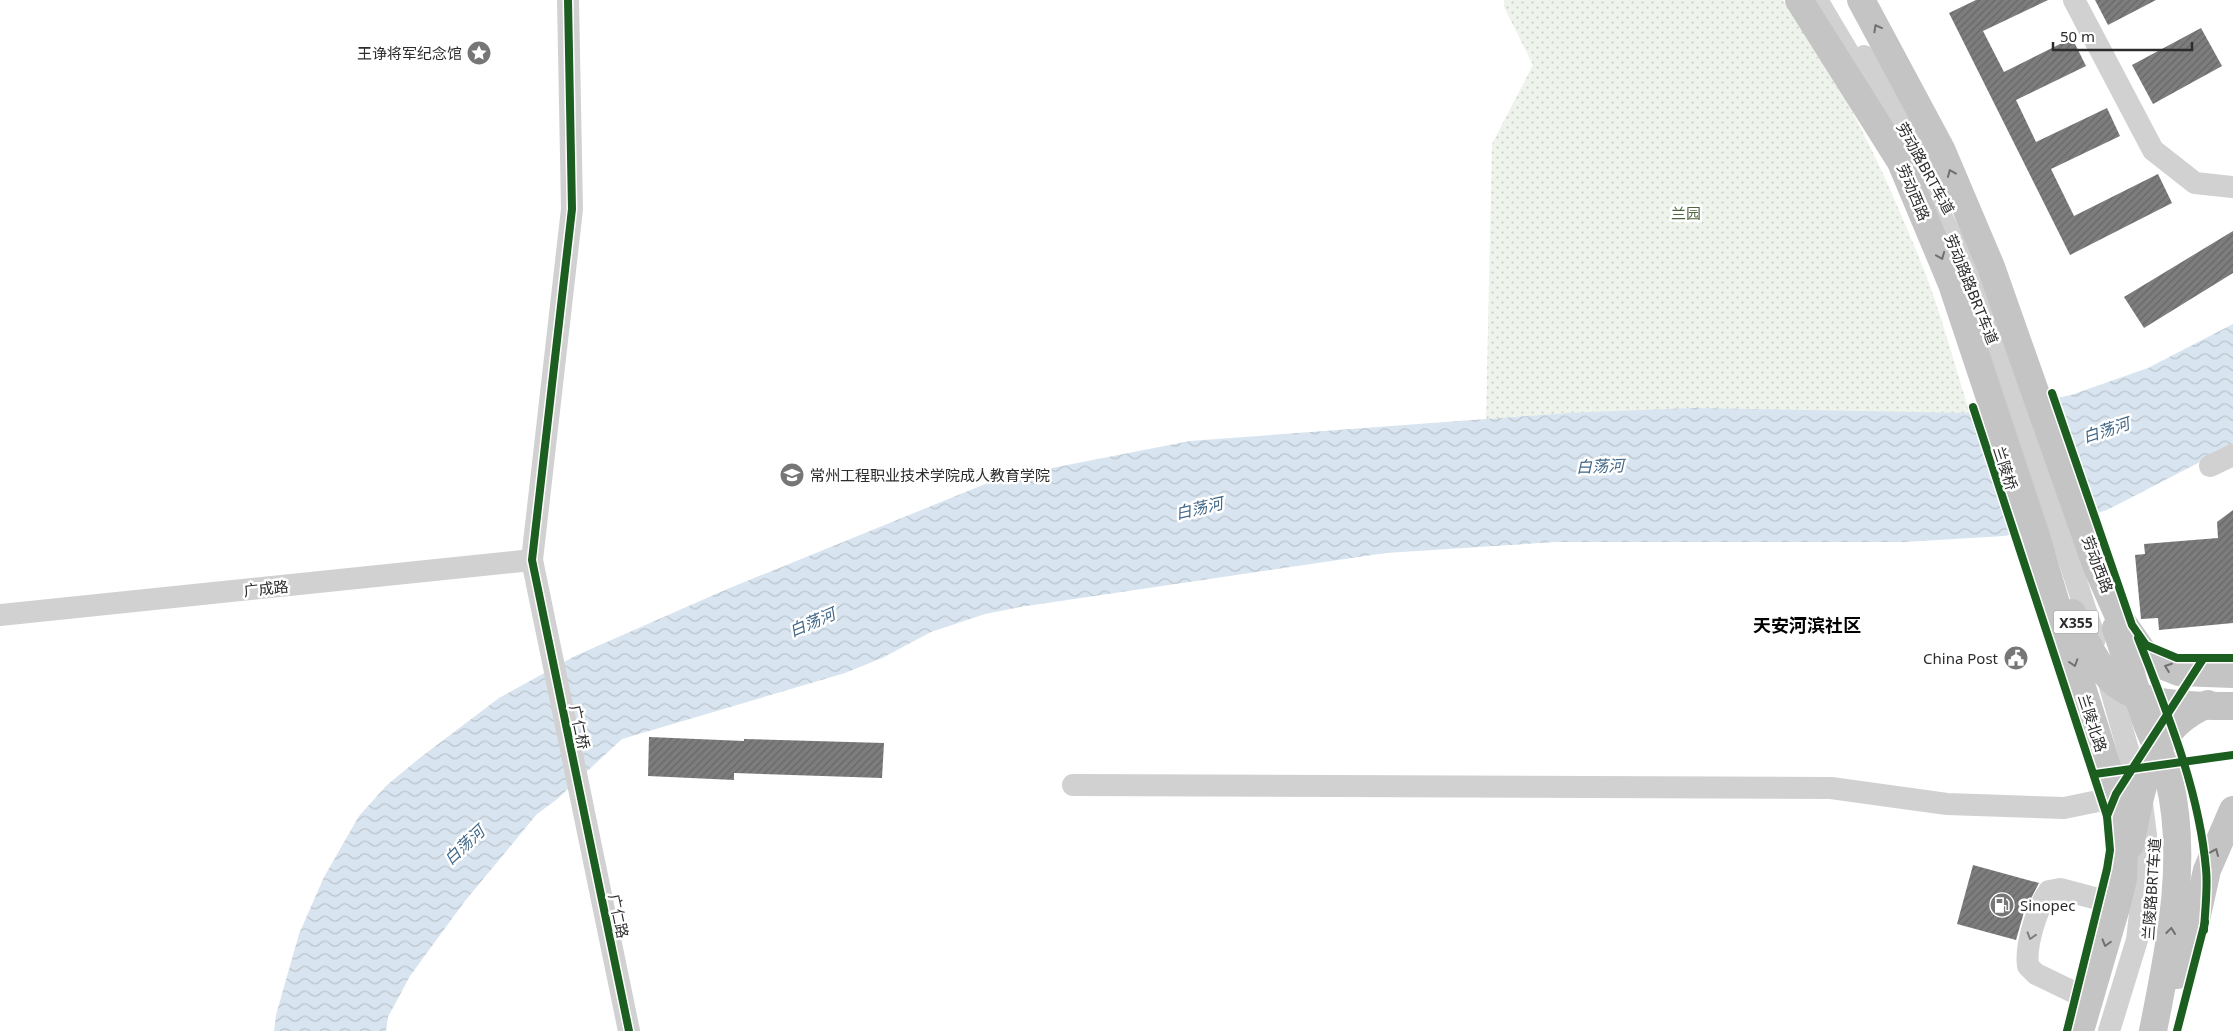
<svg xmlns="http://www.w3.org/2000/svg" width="2233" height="1031" font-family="'Noto Sans','Noto Sans SC',sans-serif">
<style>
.park{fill:url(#park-dots)}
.water{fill:url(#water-waves)}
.building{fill:url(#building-hatch)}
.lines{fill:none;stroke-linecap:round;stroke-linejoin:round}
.minor{stroke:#d1d1d1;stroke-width:22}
.major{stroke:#c4c4c4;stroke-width:28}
.cycleway-casing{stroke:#fff;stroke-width:11}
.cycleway{stroke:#1b5e20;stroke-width:8}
.oneway{stroke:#707070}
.oneway2{stroke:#7e7e7e}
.labels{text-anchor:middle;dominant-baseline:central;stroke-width:5;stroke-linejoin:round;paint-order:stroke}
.shield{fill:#fff;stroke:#6b6b6b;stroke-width:1}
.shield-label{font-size:14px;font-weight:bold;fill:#2c2c2c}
.poi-label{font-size:15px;fill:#2c2c2c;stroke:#fff;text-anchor:end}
.street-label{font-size:15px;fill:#2c2c2c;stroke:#fff}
.park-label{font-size:15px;fill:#4d643e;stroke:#fff}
.water-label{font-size:16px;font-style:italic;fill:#416788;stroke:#fff}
.quarter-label{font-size:18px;font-weight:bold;fill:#000;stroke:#fff}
</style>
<defs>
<pattern id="park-dots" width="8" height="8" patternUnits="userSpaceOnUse" patternTransform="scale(1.25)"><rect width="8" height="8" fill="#eef3eb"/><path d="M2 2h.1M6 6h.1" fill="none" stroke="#ccd0ca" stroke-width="1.8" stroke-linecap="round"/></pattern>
<pattern id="water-waves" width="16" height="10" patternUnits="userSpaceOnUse" patternTransform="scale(1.25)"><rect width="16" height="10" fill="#d8e4ef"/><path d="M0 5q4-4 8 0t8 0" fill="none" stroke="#bac4cd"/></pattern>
<pattern id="building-hatch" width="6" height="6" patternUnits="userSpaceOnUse" patternTransform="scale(1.25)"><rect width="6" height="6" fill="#7d7d7d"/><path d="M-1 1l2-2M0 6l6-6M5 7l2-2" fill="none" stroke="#676767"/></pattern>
</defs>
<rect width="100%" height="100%" fill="#fff"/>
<path class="park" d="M 1504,0 L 1783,0 C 1842,81 1885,172 1922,265 C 1941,312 1954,364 1970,413 L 1567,413 L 1486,419 L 1492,144 L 1533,65 L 1504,7 Z"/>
<polygon class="water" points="2233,324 2233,445 2107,510 2051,527 2004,536 1904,542 1556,542 1386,553 1020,607 985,614 931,632 882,658 845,673 622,739 556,800 537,814 465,901 410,976 388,1017 386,1031 274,1031 276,1015 299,934 324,877 359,816 387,785 421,757 499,698 575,656 725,590 1000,478 1190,441 1567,413 1692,408 1970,413 2018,406 2071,395 2148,368"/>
<g class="building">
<polygon points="1976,0 2048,0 1983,31 2004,72 2072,38 2086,66 2016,100 2036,142 2107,108 2120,136 2051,169 2074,216 2158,174 2172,203 2070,255 1949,13"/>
<polygon points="2095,0 2156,0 2108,25"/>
<polygon points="2201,28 2222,66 2153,104 2132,65"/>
<polygon points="2233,231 2233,273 2144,328 2124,297"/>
<polygon points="2233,510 2233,623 2159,630 2158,618 2141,619 2135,555 2145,554 2144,544 2218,538 2217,522"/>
<polygon points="649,737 744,741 744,739 884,743 882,778 734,773 734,780 648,776"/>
<polygon points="1973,865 2039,883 2024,912 2016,940 1957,924"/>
</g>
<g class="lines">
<g class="minor">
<polyline points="568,0 572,209 532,560 629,1031"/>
<polyline points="1817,0 1864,79"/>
<polyline points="2074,0 2153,150 2195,183 2233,187"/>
<polyline points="1864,56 1930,174"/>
<polyline points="1914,163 1957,247 1994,345 2059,529 2095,639"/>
<polyline points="2210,466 2233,455"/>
<polyline points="0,615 532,560"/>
<polyline points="2105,669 2141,795 2146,835 2145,871 2137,940 2109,1031"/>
<polyline points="1073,785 1831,788 1947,804 2064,808 2103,800 2116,794"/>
<path d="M 2090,1000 L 2036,974 L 2028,966 C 2025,945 2037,908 2049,891 L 2060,889 L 2117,904"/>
</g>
<g class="major">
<polyline points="1799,0 1901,162 1952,284 2035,533 2065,634 2116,794 2124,851 2123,879 2117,904 2080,1031"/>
<polyline points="1861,0 1941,149 1991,267 2097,567 2120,619 2143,652 2156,663 2179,672 2233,674"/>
<path d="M 2072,613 C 2082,634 2092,655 2106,674 C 2133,708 2194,706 2233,706"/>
<path d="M 2116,628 C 2126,658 2135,688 2145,718 C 2152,739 2163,757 2169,779 C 2189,862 2169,949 2153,1031"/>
<path d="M 2130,845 C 2142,789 2148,728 2208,704"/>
<polyline points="2177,975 2195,924 2207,870 2233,810"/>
</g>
<defs>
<g id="cycleway">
<polyline points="568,0 572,209 532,560 629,1031"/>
<polyline points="2052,393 2132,625 2146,645 2177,658 2233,658"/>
<polyline points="1973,407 2107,816 2110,850 2107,869 2067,1031"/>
<path d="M 2138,638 C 2167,712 2199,789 2206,869 C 2208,888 2205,910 2204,930"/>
<polyline points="2095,774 2233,755"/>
<polyline points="2107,816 2116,794 2203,659"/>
<polyline points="2177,1031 2205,922"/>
</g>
</defs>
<use href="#cycleway" class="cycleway-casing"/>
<use href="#cycleway" class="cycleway"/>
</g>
<defs><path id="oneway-chevron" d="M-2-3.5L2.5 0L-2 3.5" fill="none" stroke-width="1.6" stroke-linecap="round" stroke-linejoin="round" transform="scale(1.25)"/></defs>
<g class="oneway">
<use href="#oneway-chevron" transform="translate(1877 28) rotate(-119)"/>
<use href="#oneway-chevron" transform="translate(1951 173) rotate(-113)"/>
<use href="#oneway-chevron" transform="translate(1941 256) rotate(68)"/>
<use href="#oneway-chevron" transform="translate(2074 663) rotate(72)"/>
<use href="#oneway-chevron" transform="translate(2168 667) rotate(-160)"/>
<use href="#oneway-chevron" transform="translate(2215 852) rotate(-66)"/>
<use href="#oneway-chevron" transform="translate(2171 931) rotate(-83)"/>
<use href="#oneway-chevron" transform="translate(2106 943) rotate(106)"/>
</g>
<use class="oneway2" href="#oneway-chevron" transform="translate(2031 936) rotate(107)"/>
<defs>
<symbol id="sight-disc" viewBox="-11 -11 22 22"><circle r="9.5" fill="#767676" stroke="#fff"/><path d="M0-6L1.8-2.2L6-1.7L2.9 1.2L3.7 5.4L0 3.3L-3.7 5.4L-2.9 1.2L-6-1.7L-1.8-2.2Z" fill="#fff"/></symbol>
<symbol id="school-disc" viewBox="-11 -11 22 22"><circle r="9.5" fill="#767676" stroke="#fff"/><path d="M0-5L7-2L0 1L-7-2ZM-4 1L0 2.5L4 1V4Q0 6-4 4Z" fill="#fff"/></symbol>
<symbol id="civic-disc" viewBox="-11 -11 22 22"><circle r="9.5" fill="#767676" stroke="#fff"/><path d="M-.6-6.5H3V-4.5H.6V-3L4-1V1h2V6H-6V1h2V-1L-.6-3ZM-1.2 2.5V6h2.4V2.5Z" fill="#fff"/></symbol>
<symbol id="fuel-disc" viewBox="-11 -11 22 22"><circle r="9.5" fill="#767676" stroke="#fff"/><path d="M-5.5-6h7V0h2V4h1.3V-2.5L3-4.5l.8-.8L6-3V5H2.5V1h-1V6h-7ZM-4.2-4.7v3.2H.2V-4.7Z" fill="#fff"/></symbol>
</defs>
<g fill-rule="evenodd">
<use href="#sight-disc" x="465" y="39" width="28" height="28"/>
<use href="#school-disc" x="778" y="461" width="28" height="28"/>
<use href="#civic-disc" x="2002" y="644" width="28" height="28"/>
<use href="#fuel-disc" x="1988" y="891" width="28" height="28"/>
</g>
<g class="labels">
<rect class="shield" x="2053.5" y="610.5" width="45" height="23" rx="4"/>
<g class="shield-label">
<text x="2076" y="622">X355</text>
</g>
<g class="poi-label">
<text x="462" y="53">王诤将军纪念馆</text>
<text x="810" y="475" text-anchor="start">常州工程职业技术学院成人教育学院</text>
<text x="1998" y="658">China Post</text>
<text x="2020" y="905" text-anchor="start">Sinopec</text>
</g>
<g class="street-label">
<text transform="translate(1926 168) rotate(61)">劳动路BRT车道</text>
<text transform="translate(1914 192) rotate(67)">劳动西路</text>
<text transform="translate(1972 289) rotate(68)">劳动路路BRT车道</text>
<text transform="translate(2006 468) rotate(72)">兰陵桥</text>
<text transform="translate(2098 564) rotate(69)">劳动西路</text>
<text transform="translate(266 588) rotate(-6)">广成路</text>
<text transform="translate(2093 723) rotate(72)">兰陵北路</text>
<text transform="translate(580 727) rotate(78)">广仁桥</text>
<text transform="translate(2151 889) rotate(-86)">兰陵路BRT车道</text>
<text transform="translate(619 916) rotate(78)">广仁路</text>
</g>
<g class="park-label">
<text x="1686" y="213">兰园</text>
</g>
<g class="water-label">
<text transform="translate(2106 430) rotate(-18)">白荡河</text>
<text transform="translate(1600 466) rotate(-2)">白荡河</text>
<text transform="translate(1199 508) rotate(-13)">白荡河</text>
<text transform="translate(812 622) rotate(-23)">白荡河</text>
<text transform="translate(464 845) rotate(-43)">白荡河</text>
</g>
<g class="quarter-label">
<text x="1807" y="625">天安河滨社区</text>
</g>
</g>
<path d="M2053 42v8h139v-8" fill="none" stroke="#2c2c2c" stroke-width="2.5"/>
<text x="2060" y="42" font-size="15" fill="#2c2c2c" stroke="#ffffff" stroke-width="4" paint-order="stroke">50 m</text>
</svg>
